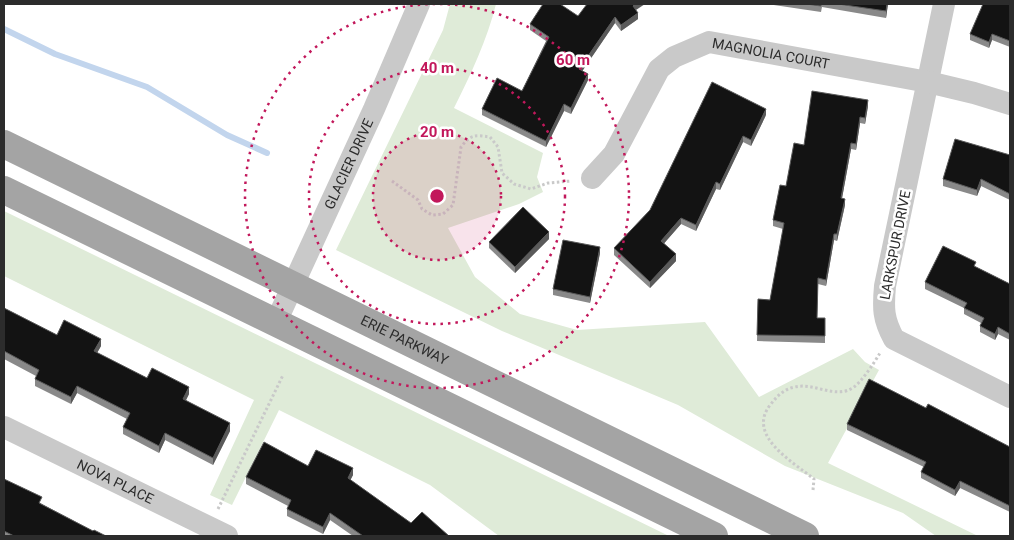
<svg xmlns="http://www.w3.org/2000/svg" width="1014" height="540" font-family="Roboto,sans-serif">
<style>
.green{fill:#dfebd8}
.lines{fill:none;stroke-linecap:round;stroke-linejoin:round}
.stream{stroke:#c2d5ed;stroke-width:6}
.path{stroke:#c9c9c9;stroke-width:3;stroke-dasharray:2.5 2.5;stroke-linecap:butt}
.minor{stroke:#c9c9c9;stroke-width:22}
.major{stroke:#a4a4a4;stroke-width:28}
.wall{fill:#898989}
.shaded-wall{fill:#5a5a5a}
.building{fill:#131313;stroke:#5a5a5a}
.ring{fill:none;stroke:#c2185b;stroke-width:2.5;stroke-dasharray:2.5 5}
.labels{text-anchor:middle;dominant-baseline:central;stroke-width:5;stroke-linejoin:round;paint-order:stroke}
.street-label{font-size:14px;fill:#2c2c2c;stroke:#fff}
.centre{fill:#c2185b;stroke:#fff;stroke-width:2.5}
.ring-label{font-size:15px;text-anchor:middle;font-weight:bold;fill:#c2185b;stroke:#fff;stroke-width:5;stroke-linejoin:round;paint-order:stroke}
</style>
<rect width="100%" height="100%" fill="#fff"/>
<g class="green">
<path d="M 450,4 L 496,4 C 487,40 471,74 454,108 L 543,153 L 537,177 L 543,192 L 519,204 L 448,228 L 475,277 L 520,314 L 577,330 L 705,322 L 759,397 L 853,349 L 865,362 L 879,370 L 828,463 L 978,536 L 936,536 L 903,513 L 785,466 L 678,405 L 502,331 L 336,250 L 443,30 Z"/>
<polygon points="4,211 669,536 499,536 430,485 279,410 232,505 210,495 254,400 4,276"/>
</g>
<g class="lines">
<polyline class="stream" points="4,29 55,54 147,87 227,135 267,153"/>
<g class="path">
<path d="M 392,181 L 418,200 L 422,209 L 432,215 L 443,214 L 453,205 L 461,147 C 471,134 475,135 490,137 L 498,147 L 502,173 L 514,184 L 531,189 L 548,183 L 571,181"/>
<path d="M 813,490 L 814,479 C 793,462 745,435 771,404 C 777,396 784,389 795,387 C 814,382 836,400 854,387 C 863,380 874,363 880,353"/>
<polyline points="218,509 283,375"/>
</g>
<g class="minor">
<path d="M 944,4 L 885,286 C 883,308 883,319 894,339 L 1010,397"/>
<path id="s1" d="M 592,178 L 614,154 L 659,69 L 674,57 L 709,42 L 928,82 L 974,93 L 1010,104"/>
<path id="s2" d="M 276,322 L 374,109 L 419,4"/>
<path id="s3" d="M 4,427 L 227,536"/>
</g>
<g class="major">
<path id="s4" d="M 4,144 L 805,536"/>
<polyline points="4,190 714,536"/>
</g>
</g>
<g class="wall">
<polygon points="767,4 888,4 886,18 822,7 821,12"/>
<polygon points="1010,4 1010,47 992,40 989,48 970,40 970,34"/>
<polygon points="636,10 638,19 621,31 615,23 582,71 588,80 571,114 564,111 546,147 482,115 482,109 522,91 546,41 530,30 530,24 578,16"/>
<polygon points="868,106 865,124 860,123 856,150 851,149 842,198 845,205 837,241 834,240 826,286 818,284 817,318 825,318 825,343 757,341 758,299 770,300 783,229 773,226 773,220 786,186"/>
<polygon points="766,115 751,146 743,142 720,190 716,189 696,231 681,224 664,243 676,261 650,288 614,255 614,248"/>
<polygon points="1010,155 1010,200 981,186 977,196 943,186 943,179"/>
<polygon points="549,239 515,273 489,248 489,242"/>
<polygon points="600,253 590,303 553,295 553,289"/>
<polygon points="976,267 1010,284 1010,340 998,334 995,340 980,332 980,326 981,323 964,314 964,308 925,289 925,282"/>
<polygon points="4,308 57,335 101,346 97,353 147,378 189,394 186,400 230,431 213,465 165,440 159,453 123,434 123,427 127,419 77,393 71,404 35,386 35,379 36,376 4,359"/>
<polygon points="926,408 1010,447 1010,512 960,488 955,496 921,478 921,472 924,467 847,430 847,424"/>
<polygon points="308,466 353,475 350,480 411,523 449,536 353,536 330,520 323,534 287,516 287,509 288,506 246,484 246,477"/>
<polygon points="4,479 42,504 93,531 106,536 4,536"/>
</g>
<g class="shaded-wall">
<polygon points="636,4 645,4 633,12 633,6"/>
<polygon points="887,4 888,4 886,18 886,11"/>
<polygon points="638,13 638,19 621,31 621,25"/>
<polygon points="615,17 615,23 579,76 579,69"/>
<polygon points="992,34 992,40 989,48 989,42"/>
<polygon points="588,74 588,80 571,114 571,108"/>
<polygon points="868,100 868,106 865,124 865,118"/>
<polygon points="564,104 564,111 546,147 546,141"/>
<polygon points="766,109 766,115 751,146 751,140"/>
<polygon points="860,117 860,123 856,150 856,144"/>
<polygon points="743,136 743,142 720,190 720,184"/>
<polygon points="851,143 851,149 841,204 841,198"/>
<polygon points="981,179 981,186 977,196 977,190"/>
<polygon points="716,182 716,189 696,231 696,225"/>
<polygon points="845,199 845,205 837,241 837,234"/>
<polygon points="681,218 681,224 661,247 661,241"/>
<polygon points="549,232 549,239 515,273 515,267"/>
<polygon points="834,234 834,240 826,286 826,280"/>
<polygon points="600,247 600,253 590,303 590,297"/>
<polygon points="676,254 676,261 650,288 650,282"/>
<polygon points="998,327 998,334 995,340 995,334"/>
<polygon points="101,339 101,346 94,358 94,351"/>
<polygon points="77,386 77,393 71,404 71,397"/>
<polygon points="189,387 189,394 183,406 183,399"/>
<polygon points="230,423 230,431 213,465 213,458"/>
<polygon points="165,433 165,440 159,453 159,446"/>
<polygon points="353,468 353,475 348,485 348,478"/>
<polygon points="960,481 960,488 955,496 955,490"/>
<polygon points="330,513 330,520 323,534 323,527"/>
</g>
<g class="building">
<polygon points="543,4 560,4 578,16 587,4 636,4 633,6 638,13 621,25 615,17 579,69 588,74 571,108 564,104 546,141 482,109 497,78 522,91 549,37 530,24"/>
<polygon points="806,4 821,4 821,6"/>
<polygon points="838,4 887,4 886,11"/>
<polygon points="983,4 1010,4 1010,41 992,34 989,42 970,34"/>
<polygon points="712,82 766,109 751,140 743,136 720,184 716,182 696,225 681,218 661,241 676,254 650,282 614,248 650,210"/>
<polygon points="812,91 868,100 865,118 860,117 856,144 851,143 841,198 845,199 837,234 834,234 826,280 818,278 817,318 825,318 825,336 757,335 758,299 770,300 784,223 773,220 780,185 786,186 794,143 804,145"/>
<polygon points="955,139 1010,155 1010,194 981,179 977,190 943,179"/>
<polygon points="523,207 549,232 515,267 489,242"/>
<polygon points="563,240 600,247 590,297 553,289"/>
<polygon points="943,246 976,262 974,266 1010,284 1010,334 998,327 995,334 980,326 984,318 964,308 967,303 925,282"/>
<polygon points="4,308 57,335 64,320 101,339 94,351 147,378 152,368 189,387 183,399 230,423 213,458 165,433 159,446 123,427 130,413 77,386 71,397 35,379 39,370 4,351"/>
<polygon points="869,379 926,408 928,404 1010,447 1010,506 960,481 955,490 921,472 926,462 847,424"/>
<polygon points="264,442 308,466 316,450 353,468 348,478 411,523 422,512 449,536 363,536 330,513 323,527 287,509 291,500 246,477"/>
<polygon points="4,479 42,497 39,503 93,531 94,530 106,536 14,536 4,531"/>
</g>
<circle cx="437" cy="196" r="64" fill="#c2185b" fill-opacity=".12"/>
<g class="ring">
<circle cx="437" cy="196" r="64"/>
<circle cx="437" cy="196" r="128"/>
<circle cx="437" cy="196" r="192"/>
</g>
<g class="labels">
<g class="street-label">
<text stroke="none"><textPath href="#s1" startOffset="249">MAGNOLIA COURT</textPath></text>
<text stroke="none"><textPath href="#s2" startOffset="174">GLACIER DRIVE</textPath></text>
<text transform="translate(895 245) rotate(-79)">LARKSPUR DRIVE</text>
<text stroke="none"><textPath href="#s4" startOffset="446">ERIE PARKWAY</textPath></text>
<text stroke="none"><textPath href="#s3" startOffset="124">NOVA PLACE</textPath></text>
</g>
</g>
<circle cx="437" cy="196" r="8" class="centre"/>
<g class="ring-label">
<text x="573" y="65">60 m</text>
<text x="437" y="73">40 m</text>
<text x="437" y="137">20 m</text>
</g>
<rect width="1014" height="540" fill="none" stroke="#2c2c2c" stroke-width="10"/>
</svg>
